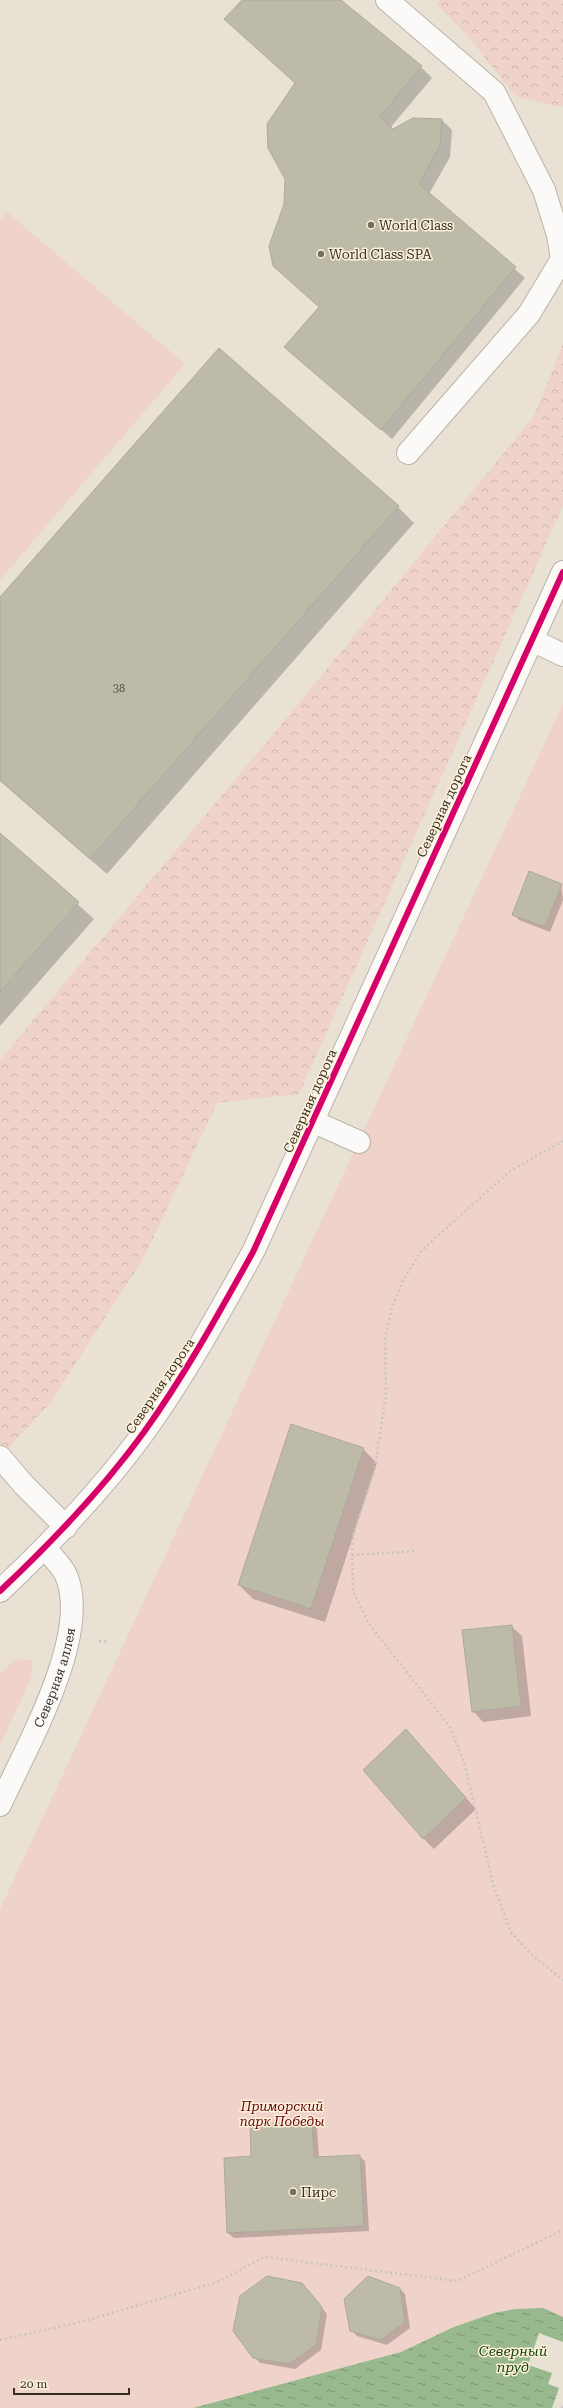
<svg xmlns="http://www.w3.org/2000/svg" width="563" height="2408" font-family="'Roboto Serif',serif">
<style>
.forest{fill:url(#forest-crowns)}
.park{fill:#efd2ca}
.water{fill:url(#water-ripples)}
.pier{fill:#e8e1d4}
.shadow{fill:#0003}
.building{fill:#bdbaa7;stroke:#aca99f}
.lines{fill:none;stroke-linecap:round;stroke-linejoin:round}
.minor-casing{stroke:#b9b4aa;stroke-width:24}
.path{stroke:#c9c5c1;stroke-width:2.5;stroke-dasharray:2 3;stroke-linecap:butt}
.minor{stroke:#fcfaf9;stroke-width:22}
.cycleway-casing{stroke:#fdf1d9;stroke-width:8}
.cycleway{stroke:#d6006c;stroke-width:6}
.poi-dot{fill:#746e64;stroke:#fdf1d9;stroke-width:1.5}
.labels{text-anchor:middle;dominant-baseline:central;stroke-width:3;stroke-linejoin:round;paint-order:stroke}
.number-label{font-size:11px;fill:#575247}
.poi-label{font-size:13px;fill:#353027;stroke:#fdf1d9;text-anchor:start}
.street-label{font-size:13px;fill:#353027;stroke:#fdf1d9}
.park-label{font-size:13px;font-style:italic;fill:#63030a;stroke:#fdf1d9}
.water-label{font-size:14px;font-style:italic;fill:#13440b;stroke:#fdf1d9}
</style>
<defs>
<pattern id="forest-crowns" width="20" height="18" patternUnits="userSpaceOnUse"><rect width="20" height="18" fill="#efd2ca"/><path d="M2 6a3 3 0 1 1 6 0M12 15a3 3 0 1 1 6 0" fill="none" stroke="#ceb5ae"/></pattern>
<pattern id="water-ripples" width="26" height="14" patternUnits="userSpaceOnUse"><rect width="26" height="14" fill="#98b88d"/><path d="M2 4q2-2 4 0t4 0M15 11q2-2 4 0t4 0" fill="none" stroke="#7d9673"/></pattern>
</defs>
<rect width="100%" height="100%" fill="#e8e1d4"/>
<g class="forest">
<polygon points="440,0 563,0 563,106 560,107 515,96 472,41 437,4"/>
<polygon points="563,344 563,506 299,1094 217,1103 143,1259 50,1403 0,1457 0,1060 280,726 534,416"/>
</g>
<g class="park">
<polygon points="7,212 185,364 0,580 0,220"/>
<polygon points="563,704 563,2408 0,2408 0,1909"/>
<polygon points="16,1659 33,1661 31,1678 0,1745 0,1673"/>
</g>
<polygon class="water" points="543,2308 563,2317 563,2408 193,2408 401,2352 454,2327 494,2313 515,2309"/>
<polygon class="pier" points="539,2333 563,2342 563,2408 552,2408 559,2388 548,2384 552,2373 528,2365"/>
<g class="shadow">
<polygon points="244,0 339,0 421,67 432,78 390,128 393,130 442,120 452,130 450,157 429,194 525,278 392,439 285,347 320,307 295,83"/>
<polygon points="398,507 414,523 107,874 0,781 0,599"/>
<polygon points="0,834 94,919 0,1026"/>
<polygon points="561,885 563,900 550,932 519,920 514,914"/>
<polygon points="363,1449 377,1463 325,1622 253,1599 239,1585"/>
<polygon points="511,1626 522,1636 531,1716 483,1722 473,1711"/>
<polygon points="406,1730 476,1809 434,1849 423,1838"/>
<polygon points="312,2123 317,2128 319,2158 359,2156 365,2161 369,2231 234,2238 228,2233"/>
<polygon points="399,2288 405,2294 410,2328 387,2345 357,2336 351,2330"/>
<polygon points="307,2290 327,2314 321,2350 295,2369 260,2363 254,2357"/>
</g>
<g class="building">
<polygon points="242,0 341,0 422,66 380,117 393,129 413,118 442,119 440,146 419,184 516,267 381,430 284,347 319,307 273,266 269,246 284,204 285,179 268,148 267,124 295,83 224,19"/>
<polygon points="219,348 399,506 90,859 0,780 0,597"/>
<polygon points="0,833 79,902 0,992"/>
<polygon points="529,871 562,884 545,927 512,915"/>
<polygon points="291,1424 364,1448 311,1609 238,1585"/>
<polygon points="512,1625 521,1706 472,1712 462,1630"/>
<polygon points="406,1729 466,1798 423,1839 363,1770"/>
<polygon points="312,2122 314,2157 360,2155 364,2226 227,2233 224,2158 251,2156 250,2125"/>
<polygon points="267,2276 302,2283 322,2307 316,2345 289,2364 253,2358 233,2331 240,2296"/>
<polygon points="368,2276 400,2288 405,2322 381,2340 350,2331 344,2299"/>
</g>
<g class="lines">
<defs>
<g id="minor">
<polyline points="387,0 494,92 544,190 558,235 562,259 529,314 408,453"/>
<polyline points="532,640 563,655"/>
<polyline points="312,1121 359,1142"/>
<polyline points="0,1457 24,1485 66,1527"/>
<path d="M 0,1591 C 52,1542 102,1490 144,1432 C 185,1375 219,1313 253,1252 L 563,572"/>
<path id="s1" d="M 0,1805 C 25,1749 92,1635 66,1575 C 62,1566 52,1557 46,1549"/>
</g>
</defs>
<use href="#minor" class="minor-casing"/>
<g class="path">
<polyline points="563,1141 510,1171 422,1250 403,1280 392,1307 385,1339 386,1395 374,1472 353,1534 352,1555 353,1591 369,1624 450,1727 464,1762 494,1887 511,1932 530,1953 563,1980"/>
<polyline points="352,1555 415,1551"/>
<polyline points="99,1641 109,1642"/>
<polyline points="0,2340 85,2321 220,2281 264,2257 457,2281 563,2230"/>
<polyline points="562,2408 563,2405"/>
</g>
<use href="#minor" class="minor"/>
<defs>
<path id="cycleway" d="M 0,1591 C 52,1542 102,1490 144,1432 C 185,1375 219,1313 253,1252 L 563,572"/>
</defs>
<use href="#cycleway" class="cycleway-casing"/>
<use href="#cycleway" class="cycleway"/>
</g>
<g class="poi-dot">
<circle cx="371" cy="225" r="4"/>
<circle cx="321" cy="254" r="4"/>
<circle cx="293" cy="2192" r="4"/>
</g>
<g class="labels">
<g class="number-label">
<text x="119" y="688">38</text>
</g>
<g class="poi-label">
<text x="379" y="225">World Class</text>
<text x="329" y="254">World Class SPA</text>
<text x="301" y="2192">Пирс</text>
</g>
<g class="street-label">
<text transform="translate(444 806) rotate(-65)">Северная дорога</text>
<text transform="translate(310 1101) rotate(-66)">Северная дорога</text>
<text transform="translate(160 1386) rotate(-56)">Северная дорога</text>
<text stroke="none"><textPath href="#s1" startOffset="139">Северная аллея</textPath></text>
</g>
<g class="park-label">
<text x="282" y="2106">Приморский<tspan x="282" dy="15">парк Победы</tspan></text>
</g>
<g class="water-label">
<text x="513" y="2351">Северный<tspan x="513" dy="16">пруд</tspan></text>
</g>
</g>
<path d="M14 2388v6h115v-6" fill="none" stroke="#353027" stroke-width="2"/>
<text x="20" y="2388" font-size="12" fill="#353027" stroke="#fdf1d9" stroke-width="3" paint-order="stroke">20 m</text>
</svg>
